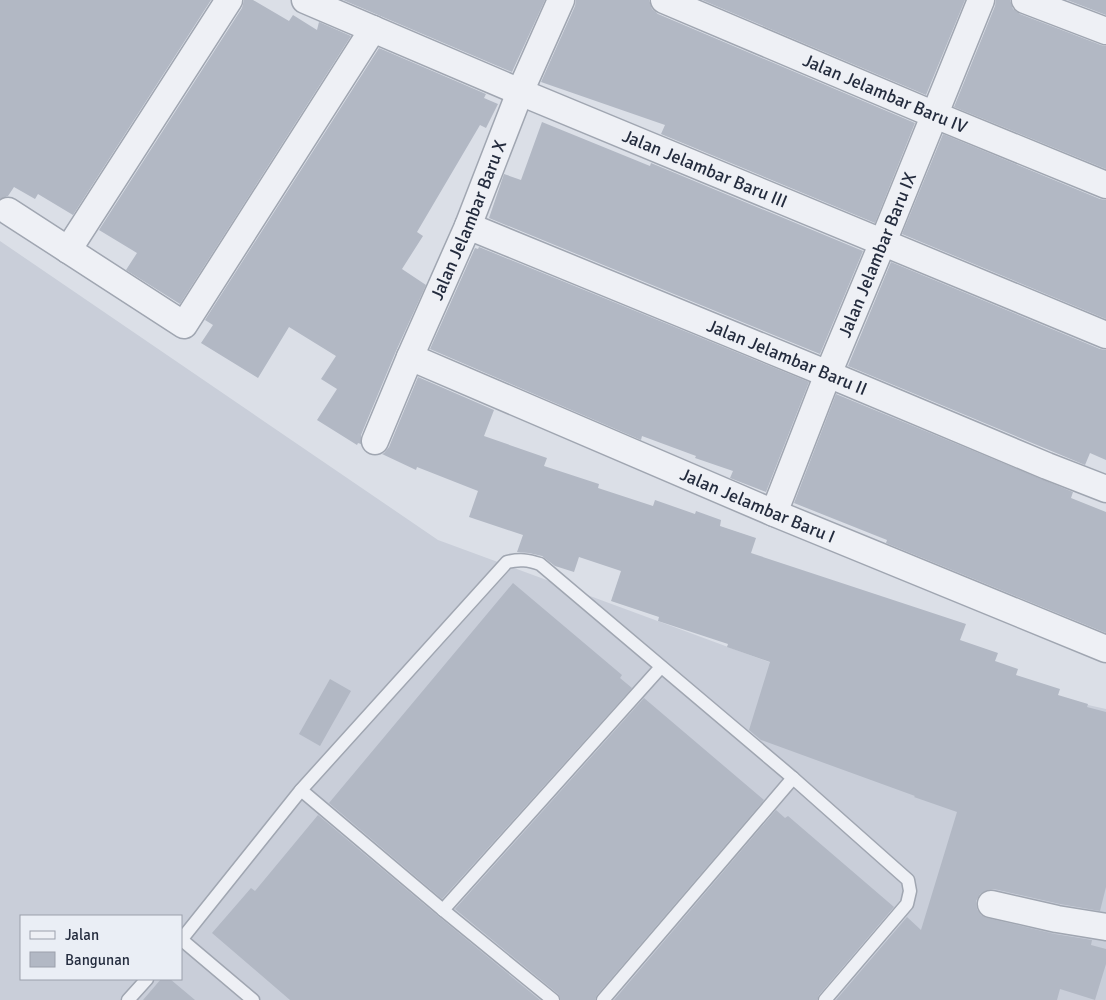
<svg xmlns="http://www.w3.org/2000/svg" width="1106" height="1000" font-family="Signika,sans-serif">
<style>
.built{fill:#c9ced9;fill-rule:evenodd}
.building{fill:#b2b8c4}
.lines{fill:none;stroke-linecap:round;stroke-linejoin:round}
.service-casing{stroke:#a0a6b1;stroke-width:15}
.minor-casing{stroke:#a0a6b1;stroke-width:29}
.service{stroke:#eef0f5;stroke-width:12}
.minor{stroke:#eef0f5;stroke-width:26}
.labels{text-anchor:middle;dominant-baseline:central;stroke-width:4;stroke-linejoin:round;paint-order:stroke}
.street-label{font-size:18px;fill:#242c3e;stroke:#eaeef5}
</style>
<rect width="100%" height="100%" fill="#dbdfe7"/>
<path class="built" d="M 0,241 L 438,540 L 1032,759 L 1057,698 L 1106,709 L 1106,1000 L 0,1000 ZM 21,916 L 181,916 L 181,979 L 21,979 Z"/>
<g class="building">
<polygon points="0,0 211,0 73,215 38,194 35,199 14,187 8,196 0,199"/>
<polygon points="244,0 253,0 289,21 293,15 317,30 319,22 351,36 180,304 126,270 137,253 99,230 242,8"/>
<polygon points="343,0 545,0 512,72"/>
<polygon points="576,0 649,0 652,9 658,14 915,123 875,223 661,134 665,125 541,82 575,6"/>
<polygon points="702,0 965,0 926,95"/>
<polygon points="996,0 1010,0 1013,9 1020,14 1101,45 1106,46 1106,169 954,107 995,6"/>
<polygon points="1067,0 1106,0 1106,15"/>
<polygon points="379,48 486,94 484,98 498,104 486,128 480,125 417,232 423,236 402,269 426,285 396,351 361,435 361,444 358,443 357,445 317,420 337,389 321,379 336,356 289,327 258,378 201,343 213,325 205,320"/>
<polygon points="542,122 650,166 651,163 863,251 820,354 489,218 504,174 521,180"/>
<polygon points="943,134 1100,199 1106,200 1106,319 902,234"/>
<polygon points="479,247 809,382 766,492 730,478 733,471 695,458 696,456 642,436 641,440 430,349 475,248 478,249"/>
<polygon points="891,262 1100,349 1106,350 1106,460 1090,453 1085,465 848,366"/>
<polygon points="418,377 494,410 484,436 547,458 544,466 599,484 598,488 653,506 655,500 695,514 696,511 721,520 720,526 756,538 751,553 966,624 960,640 998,653 995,661 1018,669 1016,675 1060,689 1058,695 1088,704 1087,707 1106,712 1106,887 1100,911 1060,904 994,889 987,890 980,894 976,901 977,909 981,915 987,918 1055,934 1092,940 1091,945 1106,949 1106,964 1095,1000 1060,989 1057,1000 836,1000 907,917 921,930 957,812 914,797 915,796 761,740 749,730 770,662 727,647 728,644 658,621 659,617 611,601 621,571 579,557 574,572 555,566 542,556 529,553 517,552 523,535 469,517 478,491 417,467 416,470 382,454 384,453 389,447"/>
<polygon points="836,394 1073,492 1071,498 1106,512 1106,633 886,543 887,540 794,503"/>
<polygon points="513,583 622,675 620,678 632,688 442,899 329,803"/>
<polygon points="330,679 351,691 320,746 299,734"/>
<polygon points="644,698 764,800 597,995 595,1000 561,1000 558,994 455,909"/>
<polygon points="776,810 785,818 788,816 894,907 819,995 817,1000 614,1000"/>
<polygon points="318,815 438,916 540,1000 290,1000 212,933 251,888 255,891"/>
<polygon points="161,979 170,979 195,1000 143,1000"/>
</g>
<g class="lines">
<defs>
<g id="service">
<polyline points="301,790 443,910 553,1000"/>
<polyline points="443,910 661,667"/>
<path d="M 181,940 L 301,790 L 507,562 C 520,559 528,560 540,564 L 793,778 L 908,880 L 910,891 L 907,904 L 825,1000"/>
<polyline points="182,940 253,1000"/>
<polyline points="128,1000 147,979"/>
<polyline points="603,1000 793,778"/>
</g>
<g id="minor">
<path id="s1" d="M 305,0 L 520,92 L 1106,335"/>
<path id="s2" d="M 664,0 L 935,115 L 1106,185"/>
<polyline points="1025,0 1106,31"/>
<polyline points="8,211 184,325 373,29"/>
<path id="s3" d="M 468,226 L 828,374 L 1047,466 L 1106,489"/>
<polyline points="68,250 229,0"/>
<path id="s4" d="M 410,357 L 774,513 L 1106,649"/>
<path id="s5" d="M 375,441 L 410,357 L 468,226 L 520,92 L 561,0"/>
<path id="s6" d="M 774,513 L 828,374 L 883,242 L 981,0"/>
<polyline points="991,904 1057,919 1106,927"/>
</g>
</defs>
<use href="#service" class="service-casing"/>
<use href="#minor" class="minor-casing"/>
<use href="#service" class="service"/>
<use href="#minor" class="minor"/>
</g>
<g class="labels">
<g class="street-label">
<text stroke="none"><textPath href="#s2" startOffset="240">Jalan Jelambar Baru IV</textPath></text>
<text stroke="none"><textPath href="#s1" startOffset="434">Jalan Jelambar Baru III</textPath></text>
<text stroke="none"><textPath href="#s5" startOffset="240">Jalan Jelambar Baru X</textPath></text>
<text stroke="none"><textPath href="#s6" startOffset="278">Jalan Jelambar Baru IX</textPath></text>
<text stroke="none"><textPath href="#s3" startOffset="345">Jalan Jelambar Baru II</textPath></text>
<text stroke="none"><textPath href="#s4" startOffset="378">Jalan Jelambar Baru I</textPath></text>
</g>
</g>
<rect x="20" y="915" width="162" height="65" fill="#eaeef5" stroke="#9ba0ac"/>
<rect x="30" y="931" width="25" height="8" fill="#eef0f5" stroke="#9ba0ac"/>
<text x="65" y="940" font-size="15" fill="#242c3e">Jalan</text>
<rect x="30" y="952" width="25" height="15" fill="#b2b8c4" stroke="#9ba0ac"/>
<text x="65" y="965" font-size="15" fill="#242c3e">Bangunan</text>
</svg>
